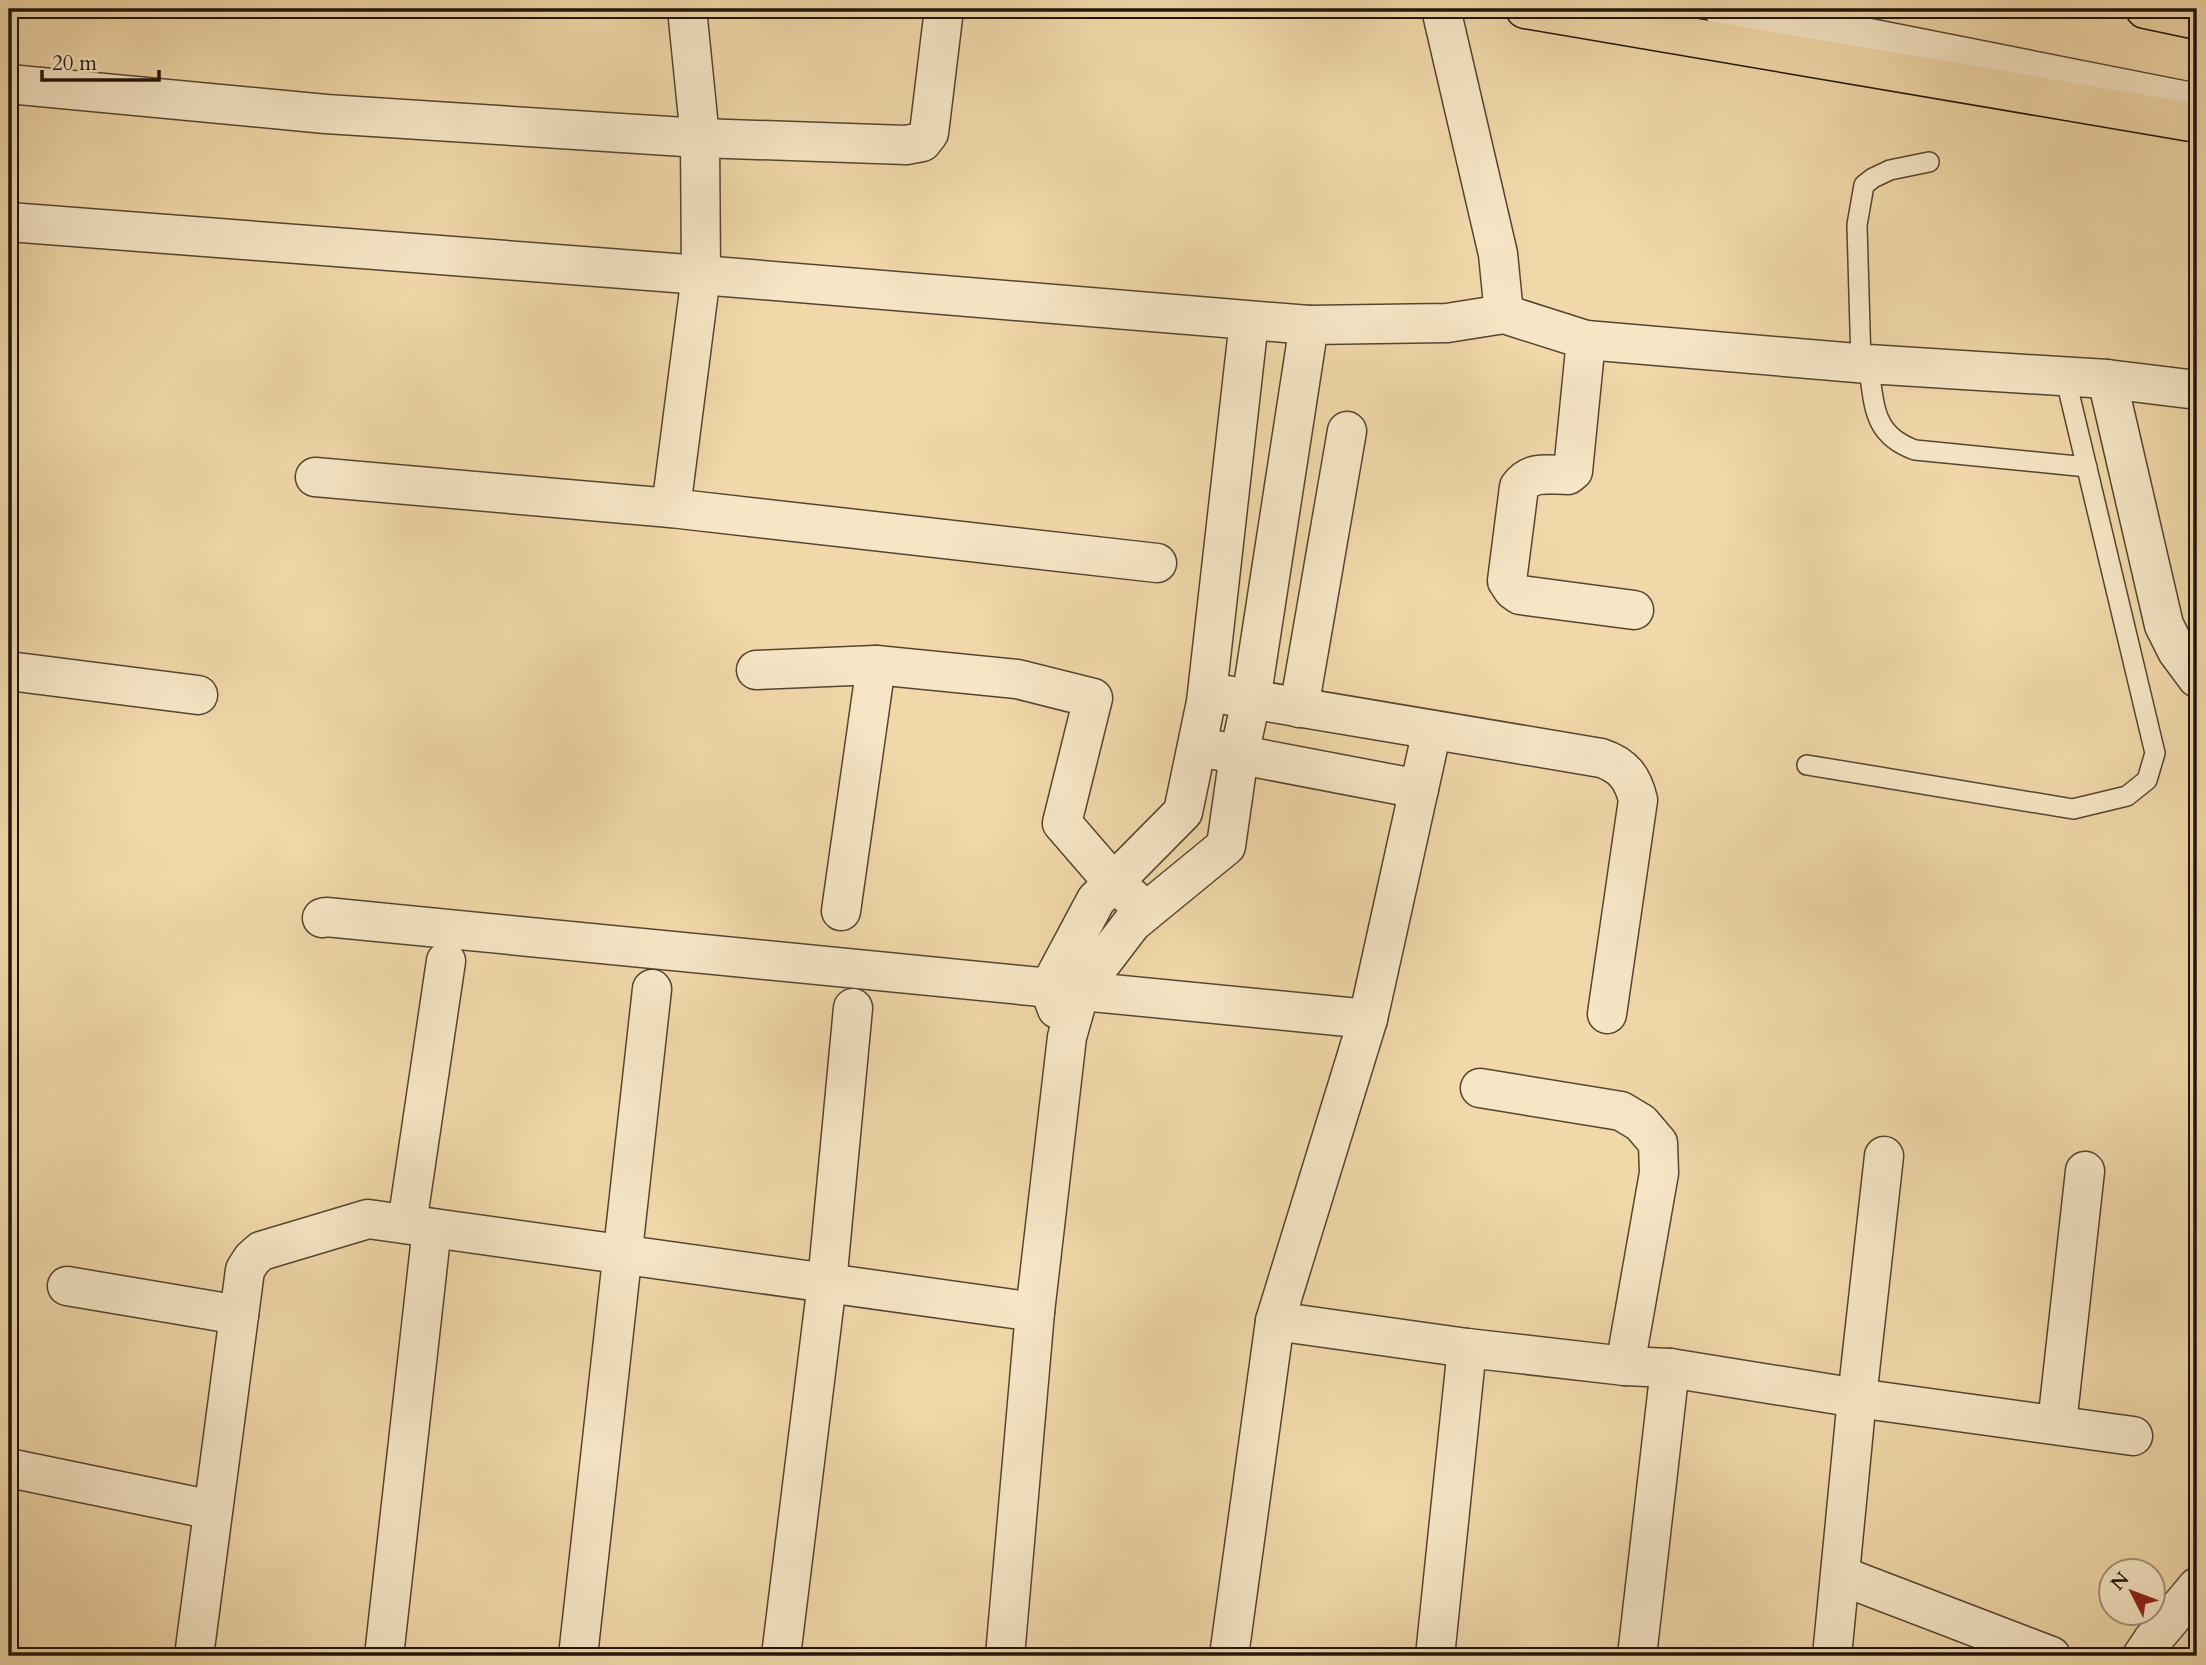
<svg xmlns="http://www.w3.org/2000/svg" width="2206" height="1665" font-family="Cardo,serif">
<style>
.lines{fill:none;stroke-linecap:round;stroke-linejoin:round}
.lane-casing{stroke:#554532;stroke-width:22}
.street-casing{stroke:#554532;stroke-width:41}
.highway-casing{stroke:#21140b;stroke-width:41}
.lane{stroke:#f6e6c6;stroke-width:19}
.street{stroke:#f6e6c6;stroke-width:38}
.highway{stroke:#f1d8a8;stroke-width:38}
</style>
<rect width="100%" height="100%" fill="#f1d8a8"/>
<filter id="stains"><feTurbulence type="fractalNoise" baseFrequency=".00286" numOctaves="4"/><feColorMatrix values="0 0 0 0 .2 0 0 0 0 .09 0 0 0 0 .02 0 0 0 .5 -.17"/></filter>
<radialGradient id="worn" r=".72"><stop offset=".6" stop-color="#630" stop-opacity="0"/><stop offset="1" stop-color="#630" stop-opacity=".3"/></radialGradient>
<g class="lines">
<defs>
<g id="lane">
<polyline points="1861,363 1857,225 1864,185 1873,178 1890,170 1929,162"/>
<path d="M 1868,364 C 1875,404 1871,434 1915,450 L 2087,467"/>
<polyline points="1807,765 2073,809 2127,796 2147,780 2155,753 2065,376"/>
</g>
<g id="street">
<polyline points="1441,9 1498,254 1504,314"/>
<polyline points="1723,9 2197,103"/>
<polyline points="9,84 326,114 700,138 906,145 922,142 929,133 944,9"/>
<polyline points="9,222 701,275 1309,325 1447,323 1504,314 1586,340 1868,364 2107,379 2197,390"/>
<path d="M 1586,340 L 1573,471 L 1568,475 C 1549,475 1531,470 1519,487 L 1507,581 L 1513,590 L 1520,595 L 1634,610"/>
<polyline points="2107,379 2164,625 2177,651 2197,678"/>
<polyline points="315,477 671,508 1157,563"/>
<polyline points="671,508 701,275 700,138 687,9"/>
<polyline points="756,670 876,665 1017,679 1093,698 1062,823 1113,882 1132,898"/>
<polyline points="9,671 198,695"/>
<path d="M 1226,695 L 1601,758 C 1623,765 1633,778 1638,800 L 1607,1014"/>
<polyline points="1299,708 1347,431"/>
<polyline points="1215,750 1419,789"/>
<polyline points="841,911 876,665"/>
<polyline points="322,918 326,917 1368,1019"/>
<polyline points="1057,1009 1049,988 1096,900 1183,812 1206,702 1249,321"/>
<polyline points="1480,1088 1621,1111 1641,1123 1658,1143 1659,1173 1625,1366"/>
<polyline points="407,1224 446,961"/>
<polyline points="67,1286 239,1315"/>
<polyline points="1275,1321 1467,1348 1625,1366 1670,1368 1857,1398 2133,1436"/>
<polyline points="2057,1424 2085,1171"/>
<polyline points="9,1468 213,1510"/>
<polyline points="1842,1576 2051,1656"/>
<polyline points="194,1656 245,1270 252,1259 261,1251 368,1219 1035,1312"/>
<polyline points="384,1656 432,1228"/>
<polyline points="578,1656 652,989"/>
<polyline points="781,1656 827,1283 853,1008"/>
<polyline points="1005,1656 1035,1312 1067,1037 1080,991 1132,923 1226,846 1239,755 1251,700 1309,325"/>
<polyline points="1229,1656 1275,1321 1368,1019 1432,730"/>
<polyline points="1435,1656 1467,1348"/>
<polyline points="1637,1656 1670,1368"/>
<polyline points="1832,1656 1857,1398 1884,1156"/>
<polyline points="2142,1656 2152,1641 2197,1587"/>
</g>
<g id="highway">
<polyline points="1525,9 2197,123"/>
<polyline points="2145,9 2197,20"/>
</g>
</defs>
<use href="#lane" class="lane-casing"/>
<use href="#street" class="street-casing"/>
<use href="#highway" class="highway-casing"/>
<use href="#lane" class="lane"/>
<use href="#street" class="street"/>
<use href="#highway" class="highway"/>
</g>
<rect width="2206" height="1665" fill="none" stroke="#f1d8a8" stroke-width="35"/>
<rect x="10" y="10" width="2185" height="1644" fill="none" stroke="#21140b" stroke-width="3.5"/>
<rect x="18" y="18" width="2171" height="1630" fill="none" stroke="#21140b" stroke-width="2"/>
<g transform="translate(2132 1592) rotate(312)"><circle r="33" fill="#f6e6c6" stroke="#a1927b" stroke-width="2"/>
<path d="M0-5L12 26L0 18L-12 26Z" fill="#8f2418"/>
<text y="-10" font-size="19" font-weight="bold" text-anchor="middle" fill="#21140b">N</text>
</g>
<path d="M42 70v10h117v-10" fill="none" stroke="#21140b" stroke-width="3.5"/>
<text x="52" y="70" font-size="21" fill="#21140b" stroke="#f6e6c6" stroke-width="5" paint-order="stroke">20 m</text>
<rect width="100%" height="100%" filter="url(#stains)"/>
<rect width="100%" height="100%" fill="url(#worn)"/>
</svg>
